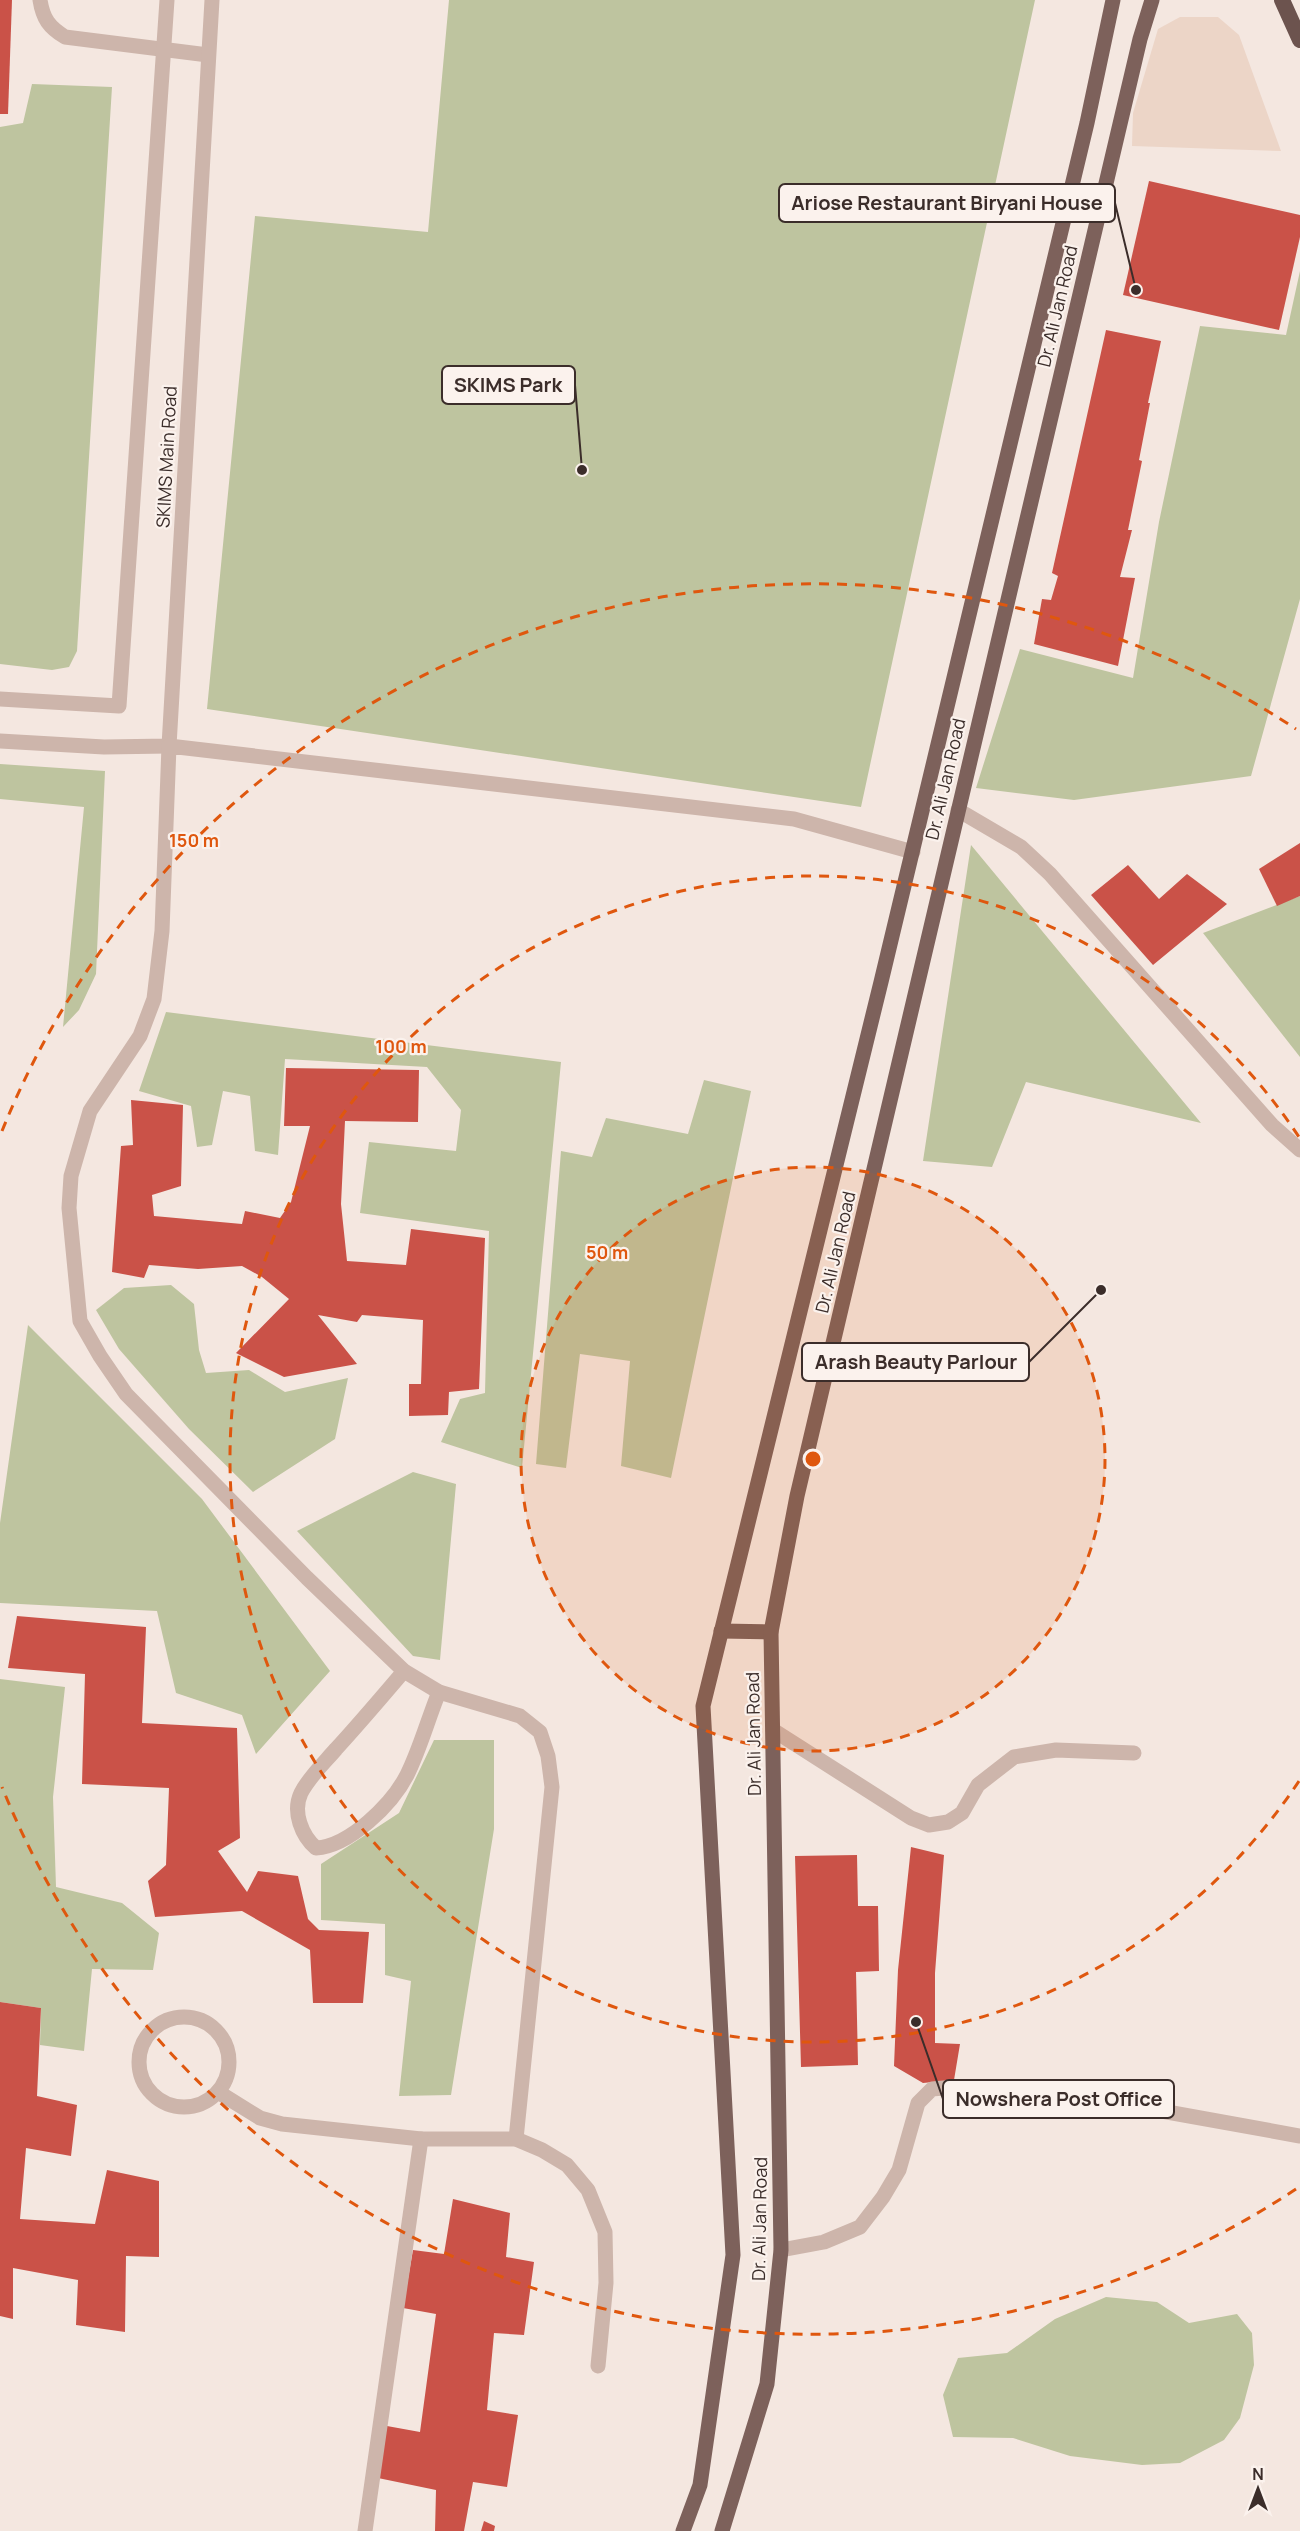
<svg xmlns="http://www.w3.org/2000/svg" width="1300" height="2531" font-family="Manrope,sans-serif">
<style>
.green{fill:#bec49f}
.plaza{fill:#ecd5c7}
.building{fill:#ca5248}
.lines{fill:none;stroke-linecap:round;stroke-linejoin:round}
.service{stroke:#cdb5ab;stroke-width:15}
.minor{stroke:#cdb5ab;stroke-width:15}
.primary{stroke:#7d615b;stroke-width:15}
.trunk{stroke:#6c534e;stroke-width:16}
.ring{fill:none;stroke:#df570e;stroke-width:3;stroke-dasharray:10 8}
.labels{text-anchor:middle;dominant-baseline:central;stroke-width:4.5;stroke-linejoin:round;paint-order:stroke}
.street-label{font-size:18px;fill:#3b2d2a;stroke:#fbf2ed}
.centre{fill:#df570e;stroke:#fbf2ed;stroke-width:3}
.ring-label{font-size:18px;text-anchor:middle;font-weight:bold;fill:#df570e;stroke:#fbf2ed;stroke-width:4.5;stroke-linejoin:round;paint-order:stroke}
.leader{fill:none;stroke:#3b2d2a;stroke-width:2}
.callout-dot{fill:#3b2d2a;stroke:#fbf2ed;stroke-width:2}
.callout{fill:#fbf2ed;stroke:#3b2d2a;stroke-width:2}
.callout-label{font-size:20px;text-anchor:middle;font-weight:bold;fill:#3b2d2a}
</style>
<rect width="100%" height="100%" fill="#f4e7e0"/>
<g class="green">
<polygon points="449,0 1035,0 861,807 207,709 255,216 428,232"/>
<polygon points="32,84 112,87 77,651 69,667 52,670 0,664 0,127 23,123"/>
<polygon points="1300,271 1300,599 1251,776 1074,800 976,788 1020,649 1133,678 1159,522 1200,326 1286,335"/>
<polygon points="0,764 105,771 96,974 79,1010 63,1027 84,807 0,799"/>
<polygon points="971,845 1201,1123 1026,1082 992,1167 923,1161"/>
<polygon points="1300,896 1300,1057 1203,933"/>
<polygon points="166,1012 561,1062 522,1468 441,1442 460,1399 485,1393 489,1231 360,1213 369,1142 456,1151 461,1110 427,1067 285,1059 278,1155 255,1151 250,1096 223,1091 212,1145 197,1147 191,1106 139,1091"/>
<polygon points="704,1080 751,1091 671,1478 621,1466 630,1361 580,1354 566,1468 536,1464 561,1151 592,1157 606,1118 688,1134"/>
<polygon points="171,1285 194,1304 199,1350 206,1373 249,1370 285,1392 348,1378 335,1439 253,1492 189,1429 119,1349 96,1310 124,1288"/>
<polygon points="28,1325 202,1499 330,1671 256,1754 242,1715 176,1693 157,1611 0,1603 0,1523"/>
<polygon points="413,1472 456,1484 440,1660 413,1656 297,1531"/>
<polygon points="0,1679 65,1687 53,1797 56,1887 122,1903 159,1933 153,1970 92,1969 84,2051 40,2045 41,2008 0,2002"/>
<polygon points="434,1740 494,1740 494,1829 451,2095 399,2096 411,1981 385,1975 385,1924 321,1920 321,1864 399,1813"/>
<polygon points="1106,2297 1157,2302 1189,2323 1237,2314 1252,2333 1254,2365 1240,2418 1224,2440 1180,2463 1142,2465 1070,2456 1013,2438 953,2437 943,2395 958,2358 1007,2353 1055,2319"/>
</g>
<polygon class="plaza" points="1180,17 1218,17 1239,35 1281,151 1132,146 1133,113 1158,29"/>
<g class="building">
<polygon points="0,0 12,0 8,114 0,114"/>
<polygon points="1149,181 1300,215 1300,237 1279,330 1123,295"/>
<polygon points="1106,330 1161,341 1148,403 1150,403 1139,460 1142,461 1128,530 1132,530 1120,577 1135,578 1118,666 1034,644 1042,599 1051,600 1058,576 1052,573"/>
<polygon points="1300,843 1300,896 1277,906 1259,869"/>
<polygon points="1128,865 1159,899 1187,874 1227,904 1153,965 1091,895"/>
<polygon points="286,1068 419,1070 418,1122 345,1121 341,1204 347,1261 406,1265 411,1229 485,1238 479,1389 449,1392 448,1415 409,1416 409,1384 421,1384 423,1320 362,1315 357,1322 318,1315 357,1364 284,1377 236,1353 289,1299 262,1277 242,1266 198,1269 149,1265 144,1278 112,1272 121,1146 133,1145 131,1100 183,1105 181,1186 152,1195 154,1216 242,1224 245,1211 280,1218 291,1202 310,1126 284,1126"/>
<polygon points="17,1616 146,1627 142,1723 237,1728 240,1838 218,1851 247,1892 258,1871 298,1876 308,1919 319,1930 369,1932 363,2003 313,2003 310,1950 242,1911 155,1917 148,1881 166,1865 169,1788 82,1784 85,1674 8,1668"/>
<polygon points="911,1847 944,1855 935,1973 935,2043 960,2044 954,2080 923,2083 894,2066 898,1970"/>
<polygon points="857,1855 858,1906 878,1906 879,1971 856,1972 858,2065 801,2067 795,1856"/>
<polygon points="0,2002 41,2008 37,2096 77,2105 71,2156 26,2148 20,2219 95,2224 107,2170 159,2181 159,2257 126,2256 125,2332 76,2325 78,2280 13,2268 13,2319 0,2316"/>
<polygon points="453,2199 510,2213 506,2257 534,2262 524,2335 494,2333 487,2410 518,2415 507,2487 473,2482 464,2531 435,2531 436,2490 378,2478 387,2426 420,2432 436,2314 403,2308 413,2250 444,2254"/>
<polygon points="484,2521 495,2526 494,2531 481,2531"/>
</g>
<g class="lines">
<g class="service">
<path d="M 40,0 C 43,19 49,27 65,37 L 208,55"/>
<polyline points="0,699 119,706 167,0"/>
<polyline points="0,741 104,747 169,746 212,0"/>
<path d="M 404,1671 C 381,1698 359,1724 336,1749 C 324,1763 309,1777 301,1793 C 292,1812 302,1836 316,1848 C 350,1846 392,1804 407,1775 C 420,1749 428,1719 439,1692"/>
<circle cx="184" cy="2062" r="45"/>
<polyline points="218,2092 260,2118 282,2124 421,2139 516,2139 542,2150 567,2165 588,2190 605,2232 606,2283 598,2366"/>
<polyline points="516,2139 552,1787 548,1756 540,1732 520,1716 439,1692 404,1671 307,1578 126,1394 100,1356 80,1321 69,1208 71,1176 90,1111 140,1036 154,999 162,931 169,746 794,819 913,852"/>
<polyline points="365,2531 421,2139"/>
</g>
<g class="minor">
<polyline points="958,810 1021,847 1050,874 1272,1125 1300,1150"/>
<polyline points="773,1730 911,1818 929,1825 948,1822 962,1813 978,1785 1014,1757 1056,1750 1134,1753"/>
<polyline points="781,2250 824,2242 860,2227 883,2197 899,2170 918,2103 932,2089 955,2087 1156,2110 1300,2136"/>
</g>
<g class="primary">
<polyline points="721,1631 771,1632"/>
<polyline points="683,2531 700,2485 733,2255 703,1706 881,982 1087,123 1113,0"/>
<polyline points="722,2531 767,2384 781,2250 771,1632 797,1496 1140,39 1152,0"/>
</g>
<polyline class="trunk" points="1282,0 1300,40"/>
</g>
<circle cx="813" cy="1459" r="292" fill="#df570e" fill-opacity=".12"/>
<g class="ring">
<circle cx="813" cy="1459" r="292"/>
<path d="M1299 1781A583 583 0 1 1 1299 1137"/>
<path d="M1296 2189A875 875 0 0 1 2 1787M2 1131A875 875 0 0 1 1296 729"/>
</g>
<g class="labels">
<g class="street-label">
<text transform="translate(1057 306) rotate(-77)">Dr. Ali Jan Road</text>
<text transform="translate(166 457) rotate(-87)">SKIMS Main Road</text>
<text transform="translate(945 779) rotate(-77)">Dr. Ali Jan Road</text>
<text transform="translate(835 1252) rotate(-77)">Dr. Ali Jan Road</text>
<text transform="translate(753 1734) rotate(-91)">Dr. Ali Jan Road</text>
<text transform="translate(759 2219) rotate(-89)">Dr. Ali Jan Road</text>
</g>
</g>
<circle cx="813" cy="1459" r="9" class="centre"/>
<g class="ring-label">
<text x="194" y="847">150 m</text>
<text x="401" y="1053">100 m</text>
<text x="607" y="1259">50 m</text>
</g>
<path class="leader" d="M1136 290L1115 203M582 470L575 385M1101 1290L1029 1362M916 2022L943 2099"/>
<g class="callout-dot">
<circle cx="1136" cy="290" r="6"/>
<circle cx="582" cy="470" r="6"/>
<circle cx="1101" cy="1290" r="6"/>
<circle cx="916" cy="2022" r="6"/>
</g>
<g class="callout">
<rect x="779" y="184" width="336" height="38" rx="6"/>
<rect x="442" y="366" width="133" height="38" rx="6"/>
<rect x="802" y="1343" width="227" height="38" rx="6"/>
<rect x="943" y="2080" width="231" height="38" rx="6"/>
</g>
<g class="callout-label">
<text x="947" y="210">Ariose Restaurant Biryani House</text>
<text x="508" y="392">SKIMS Park</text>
<text x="916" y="1369">Arash Beauty Parlour</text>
<text x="1059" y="2106">Nowshera Post Office</text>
</g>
<g transform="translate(1258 2489)" stroke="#fbf2ed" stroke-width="4.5" paint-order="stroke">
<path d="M0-4.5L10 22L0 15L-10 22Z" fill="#3b2d2a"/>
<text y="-9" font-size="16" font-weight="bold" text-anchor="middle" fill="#3b2d2a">N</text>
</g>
</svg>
